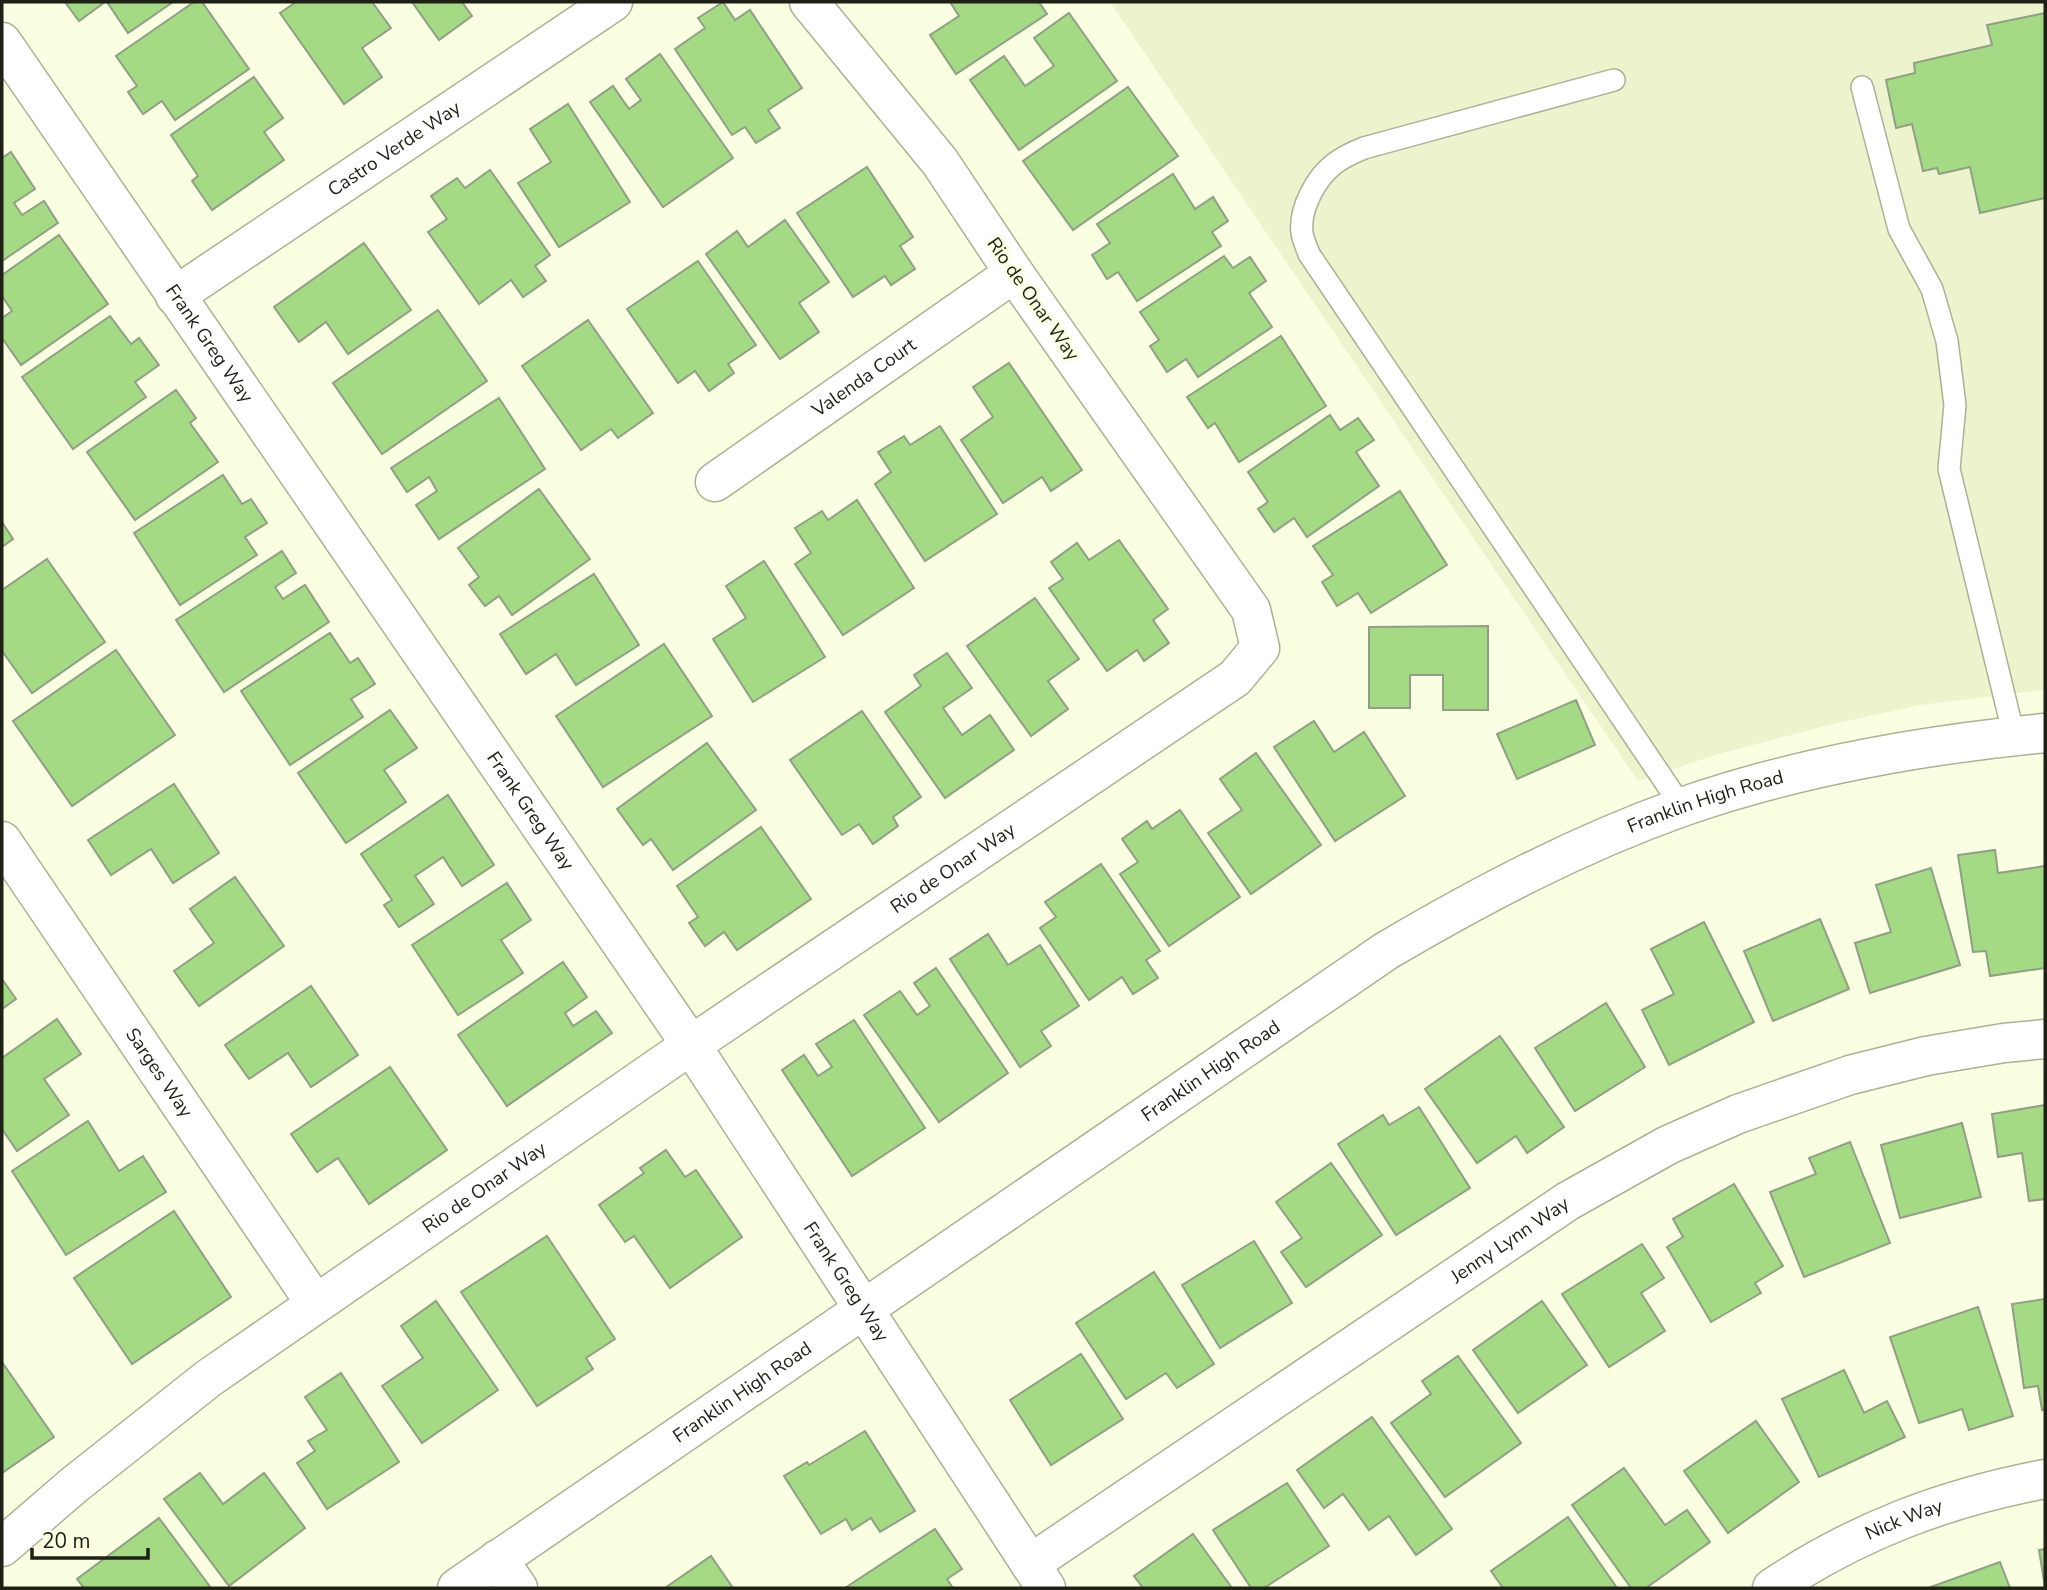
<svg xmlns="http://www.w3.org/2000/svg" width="2047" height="1590" font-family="'Nunito Sans',sans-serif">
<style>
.built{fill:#ecf3cd}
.building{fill:#a4da83;stroke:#8fa086;stroke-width:2}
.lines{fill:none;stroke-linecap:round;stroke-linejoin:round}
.lane-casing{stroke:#abb194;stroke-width:24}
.street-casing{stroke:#abb194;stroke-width:41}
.secondary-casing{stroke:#abb194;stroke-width:41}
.lane{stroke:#fff;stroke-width:21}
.street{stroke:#fff;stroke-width:38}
.secondary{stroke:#fff;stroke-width:38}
.labels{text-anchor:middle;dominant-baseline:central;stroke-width:6;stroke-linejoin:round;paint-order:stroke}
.street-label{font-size:19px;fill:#1f2116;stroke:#f9ffe0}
</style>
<rect width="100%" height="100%" fill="#f9ffe0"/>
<polygon class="built" points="1110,2 2045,2 2045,690 1920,705 1833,724 1715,755 1638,781"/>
<g class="building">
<polygon points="65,2 105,2 79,21"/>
<polygon points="107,2 173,2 128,33"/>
<polygon points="194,2 202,2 249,69 175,120 162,101 143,114 128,92 137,86 116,56"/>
<polygon points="296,2 372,2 391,28 362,48 382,77 344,104 280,13"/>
<polygon points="412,2 462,2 472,16 439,40"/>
<polygon points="723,2 735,20 750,10 802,88 768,110 780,128 756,143 745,127 732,135 675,49 705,28 698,18"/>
<polygon points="950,2 1039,2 1047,14 956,74 930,35 959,16"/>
<polygon points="1069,13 1117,81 1019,150 970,80 1004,56 1025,86 1054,66 1034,38"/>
<polygon points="2045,13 2045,198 1980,213 1970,167 1939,174 1937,168 1923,171 1912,124 1896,128 1886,80 1915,73 1914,63 1992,45 1987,25"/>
<polygon points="660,54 733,158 663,207 590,102 613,86 629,109 641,100 626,79"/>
<polygon points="254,77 283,118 264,132 284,160 212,210 192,181 198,176 171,135"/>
<polygon points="1128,87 1178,156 1073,230 1023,161"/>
<polygon points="568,104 630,202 559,247 518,183 551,162 530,129"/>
<polygon points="11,152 35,189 14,203 22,215 44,201 58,223 2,261 2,158"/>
<polygon points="867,167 913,237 900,246 915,269 891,285 885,276 853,297 797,213"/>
<polygon points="490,170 550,255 535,266 546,281 523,297 511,280 479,304 428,232 447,219 431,196 457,178 465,188"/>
<polygon points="1173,174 1195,209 1213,197 1228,221 1212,232 1221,246 1137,301 1118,272 1107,279 1092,255 1110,243 1097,224"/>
<polygon points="785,220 829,282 799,303 819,332 780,359 706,254 737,231 748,247"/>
<polygon points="59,235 108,304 21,365 2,338 2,318 12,311 2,296 2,275"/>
<polygon points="364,243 411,310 348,354 326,322 299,342 274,307"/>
<polygon points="1224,256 1233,268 1250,257 1266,281 1249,293 1272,327 1198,377 1186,359 1167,372 1150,346 1159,340 1140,312"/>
<polygon points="698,261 756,345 728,364 734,373 709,391 695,371 678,383 627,309"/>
<polygon points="438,310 487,381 382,454 333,383"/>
<polygon points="110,316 131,344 139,338 159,365 135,382 146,397 73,449 22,377"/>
<polygon points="588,320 653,413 618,438 611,429 581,450 522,366"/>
<polygon points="1281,336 1326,406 1239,462 1215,423 1208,428 1187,397"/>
<polygon points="1009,363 1082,470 1051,491 1042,477 1003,503 961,440 993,417 973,387"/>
<polygon points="176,390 196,418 190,423 218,462 135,520 87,452"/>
<polygon points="499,398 545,469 439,539 416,505 437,491 429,477 407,492 391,468"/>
<polygon points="1330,415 1340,430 1358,418 1374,440 1356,452 1379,486 1307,537 1294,518 1274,532 1258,509 1268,502 1248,472"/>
<polygon points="940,426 997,514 925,561 875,484 891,472 878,452 904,436 910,445"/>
<polygon points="223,475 242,504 251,499 267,523 245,537 257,555 180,605 134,533"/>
<polygon points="539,489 590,559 512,615 499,596 485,606 469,585 479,577 458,548"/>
<polygon points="1400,491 1447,565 1371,613 1358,593 1337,606 1322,582 1333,575 1313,546"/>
<polygon points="857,500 914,588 843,635 795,564 811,553 795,528 822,511 828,520"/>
<polygon points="2,522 13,539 2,547"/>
<polygon points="1119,540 1168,609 1153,620 1169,643 1144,661 1137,650 1107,671 1049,588 1063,579 1051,562 1077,543 1089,560"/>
<polygon points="282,551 296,573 275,587 283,599 305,585 329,622 224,692 176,620"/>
<polygon points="47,559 105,642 32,693 2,651 2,590"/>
<polygon points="764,561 825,657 753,702 713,639 746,618 726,586"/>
<polygon points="594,574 639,645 576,685 556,654 526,674 500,634"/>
<polygon points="1035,598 1079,659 1048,681 1068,709 1031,736 967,646"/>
<polygon points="1488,626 1488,710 1443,710 1443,675 1410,675 1410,708 1369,708 1369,627"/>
<polygon points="330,633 350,663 358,658 375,684 351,699 363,717 290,765 241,691"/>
<polygon points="664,644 712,716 603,787 556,716"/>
<polygon points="116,650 175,735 72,806 13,721"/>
<polygon points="947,653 972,688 943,708 962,735 990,715 1014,750 945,798 885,712 921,686 914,675"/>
<polygon points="1576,700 1595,745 1517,779 1497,734"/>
<polygon points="390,710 417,748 384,770 406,802 346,843 298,773"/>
<polygon points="862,711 921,797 893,817 898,826 873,844 859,824 842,835 790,760"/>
<polygon points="1314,721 1334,752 1364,732 1405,796 1335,841 1274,747"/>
<polygon points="707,743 756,810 673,870 651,839 643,845 617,809"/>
<polygon points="1256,753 1321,845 1251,894 1208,833 1242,810 1220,779"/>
<polygon points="174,784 219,853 173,883 151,849 111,875 88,840"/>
<polygon points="448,795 494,865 462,886 443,857 415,876 434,904 399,927 384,905 392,900 361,854"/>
<polygon points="1180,810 1240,897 1169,946 1120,874 1138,862 1122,839 1147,821 1152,829"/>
<polygon points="761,827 811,899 737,950 724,932 705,946 689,923 698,917 677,886"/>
<polygon points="1995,850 1998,873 2045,866 2045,968 1990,976 1986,951 1973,952 1958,855"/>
<polygon points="1101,864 1160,951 1146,960 1158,978 1133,994 1122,977 1089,1000 1040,928 1056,917 1045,902"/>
<polygon points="1931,868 1960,965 1870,993 1855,943 1891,932 1876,885"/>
<polygon points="235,877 284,946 199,1006 174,971 214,943 190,909"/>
<polygon points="507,883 531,920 501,940 523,973 458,1015 412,945"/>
<polygon points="1820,919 1849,989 1773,1021 1744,951"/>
<polygon points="1704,922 1754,1022 1669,1065 1642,1010 1674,994 1651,949"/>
<polygon points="988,934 1008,965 1040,945 1079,1006 1041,1031 1051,1046 1020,1067 950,959"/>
<polygon points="563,962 587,997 565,1013 573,1026 596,1011 612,1033 507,1106 458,1035"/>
<polygon points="936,968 1008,1073 939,1122 864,1015 900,991 917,1015 930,1006 914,983"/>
<polygon points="2,979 16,999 2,1009"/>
<polygon points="311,986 358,1055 311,1087 288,1053 249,1079 225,1045"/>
<polygon points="1606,1003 1645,1067 1575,1111 1535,1048"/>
<polygon points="57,1019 81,1054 44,1079 69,1115 17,1151 2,1129 2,1058"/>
<polygon points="854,1020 925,1128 852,1176 782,1070 804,1055 818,1076 832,1067 816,1044"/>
<polygon points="1500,1036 1564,1127 1527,1153 1516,1136 1477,1163 1425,1089"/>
<polygon points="390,1067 447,1150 369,1204 338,1158 317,1172 291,1134"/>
<polygon points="2045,1105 2045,1199 2029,1201 2022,1153 1998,1157 1992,1114"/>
<polygon points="1419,1107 1470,1188 1396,1235 1338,1144 1383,1115 1389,1125"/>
<polygon points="88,1121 119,1171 143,1156 166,1192 66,1255 12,1171"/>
<polygon points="1962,1123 1981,1197 1900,1218 1881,1145"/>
<polygon points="1850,1142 1890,1243 1804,1277 1770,1192 1816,1174 1809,1158"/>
<polygon points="666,1150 685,1177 696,1170 742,1237 670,1288 634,1236 625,1242 599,1205 644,1173 640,1168"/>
<polygon points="1331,1163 1382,1235 1306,1287 1281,1252 1302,1238 1276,1202"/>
<polygon points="1734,1184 1783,1266 1755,1283 1761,1293 1711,1322 1667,1247 1683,1237 1673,1219"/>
<polygon points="174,1211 231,1297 132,1364 74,1278"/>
<polygon points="547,1236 615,1339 586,1358 593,1369 537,1406 461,1292"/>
<polygon points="1254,1241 1292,1303 1220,1348 1182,1285"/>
<polygon points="1642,1244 1664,1278 1641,1293 1665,1331 1609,1367 1562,1294"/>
<polygon points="1154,1272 1214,1364 1177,1388 1166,1373 1126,1399 1076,1323"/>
<polygon points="2045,1299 2045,1410 2042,1410 2038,1386 2024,1388 2012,1304"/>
<polygon points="436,1301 498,1390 422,1443 382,1386 423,1358 401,1326"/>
<polygon points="1542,1301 1587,1365 1518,1413 1473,1350"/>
<polygon points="1978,1307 2013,1416 1969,1430 1962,1409 1919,1423 1890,1337"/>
<polygon points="1081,1354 1123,1419 1051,1465 1010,1400"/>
<polygon points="1458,1356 1521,1443 1445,1497 1391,1423 1431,1394 1422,1381"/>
<polygon points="2,1362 54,1437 2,1473"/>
<polygon points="1844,1370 1864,1413 1887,1401 1905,1437 1819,1477 1782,1399"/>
<polygon points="341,1373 399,1462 327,1509 297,1463 315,1451 308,1441 327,1430 305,1397"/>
<polygon points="1372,1417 1452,1529 1416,1555 1389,1516 1369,1530 1343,1494 1324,1508 1297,1470"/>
<polygon points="1756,1421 1799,1482 1728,1533 1684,1471"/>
<polygon points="865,1431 915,1511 880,1532 871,1518 852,1530 846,1519 821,1534 784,1476 807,1462 809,1465"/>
<polygon points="1624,1468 1665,1525 1687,1510 1710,1542 1646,1588 1631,1588 1572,1505"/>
<polygon points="200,1473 223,1504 264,1473 305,1528 229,1586 164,1499"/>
<polygon points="1287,1483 1329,1546 1264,1588 1251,1588 1213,1530"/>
<polygon points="1568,1517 1617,1588 1503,1588 1491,1571"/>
<polygon points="159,1518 211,1588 84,1588 77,1579"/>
<polygon points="935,1529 962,1569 947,1579 953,1588 845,1588"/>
<polygon points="1193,1534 1232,1588 1143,1588 1134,1576"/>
<polygon points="2045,1549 2045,1587 2039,1550"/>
<polygon points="711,1556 733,1588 665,1588"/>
<polygon points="2000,1562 2010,1588 1928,1588"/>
</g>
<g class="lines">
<defs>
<g id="lane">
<path d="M 1614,80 L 1364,148 C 1354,152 1343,157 1334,164 C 1316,178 1299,209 1302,233 C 1303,240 1307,248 1309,254 L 1682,807"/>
<polyline points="1862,87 1899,229 1932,289 1947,341 1955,405 1949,469 2014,736"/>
</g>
<g id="street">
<path id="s1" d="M 2,42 L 691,1045 L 1046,1588"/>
<path id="s2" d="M 175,296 L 613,2"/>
<path id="s3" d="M 715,482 L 1014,273"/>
<path id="s4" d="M 2,841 L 315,1303"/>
<path id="s5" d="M 2,1547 L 74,1485 L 209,1378 L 691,1045 L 1235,678 L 1260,648 L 1251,610 L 1014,273 L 940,162 L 809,2"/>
<polyline points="498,1559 518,1588"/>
<path id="s6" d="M 1030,1564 L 1568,1201 L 1668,1145 L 1738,1114 L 1850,1075 L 1926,1056 L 2004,1043 L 2045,1039"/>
<path id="s7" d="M 1772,1588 C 1857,1531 1945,1498 2045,1479"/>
</g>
<g id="secondary">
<path id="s8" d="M 457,1588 L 1386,951 C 1481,895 1578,844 1682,807 C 1799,766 1922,745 2045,733"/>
</g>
</defs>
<use href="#lane" class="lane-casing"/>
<use href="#street" class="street-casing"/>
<use href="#secondary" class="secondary-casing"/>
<use href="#lane" class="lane"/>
<use href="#street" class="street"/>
<use href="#secondary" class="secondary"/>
</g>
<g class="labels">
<g class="street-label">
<text stroke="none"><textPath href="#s2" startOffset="264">Castro Verde Way</textPath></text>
<text transform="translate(1033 299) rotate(55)">Rio de Onar Way</text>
<text stroke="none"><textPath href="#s1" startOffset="366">Frank Greg Way</textPath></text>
<text stroke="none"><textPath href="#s3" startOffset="182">Valenda Court</textPath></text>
<text stroke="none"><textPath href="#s8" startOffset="1480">Franklin High Road</textPath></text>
<text stroke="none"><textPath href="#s1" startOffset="933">Frank Greg Way</textPath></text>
<text stroke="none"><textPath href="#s5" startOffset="1169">Rio de Onar Way</textPath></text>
<text stroke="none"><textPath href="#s8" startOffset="914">Franklin High Road</textPath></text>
<text stroke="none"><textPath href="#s4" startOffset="280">Sarges Way</textPath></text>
<text stroke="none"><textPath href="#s5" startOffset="602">Rio de Onar Way</textPath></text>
<text stroke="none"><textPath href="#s6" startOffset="579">Jenny Lynn Way</textPath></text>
<text stroke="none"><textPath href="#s1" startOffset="1500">Frank Greg Way</textPath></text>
<text stroke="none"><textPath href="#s8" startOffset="346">Franklin High Road</textPath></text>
<text stroke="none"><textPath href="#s7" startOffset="149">Nick Way</textPath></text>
</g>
</g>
<rect width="2047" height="1590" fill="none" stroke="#1f2116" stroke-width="7"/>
<path d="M32 1548v10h116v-10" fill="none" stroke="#1f2116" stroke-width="3.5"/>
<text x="42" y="1548" font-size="21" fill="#1f2116" stroke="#f9ffe0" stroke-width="5" paint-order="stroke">20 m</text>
</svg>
